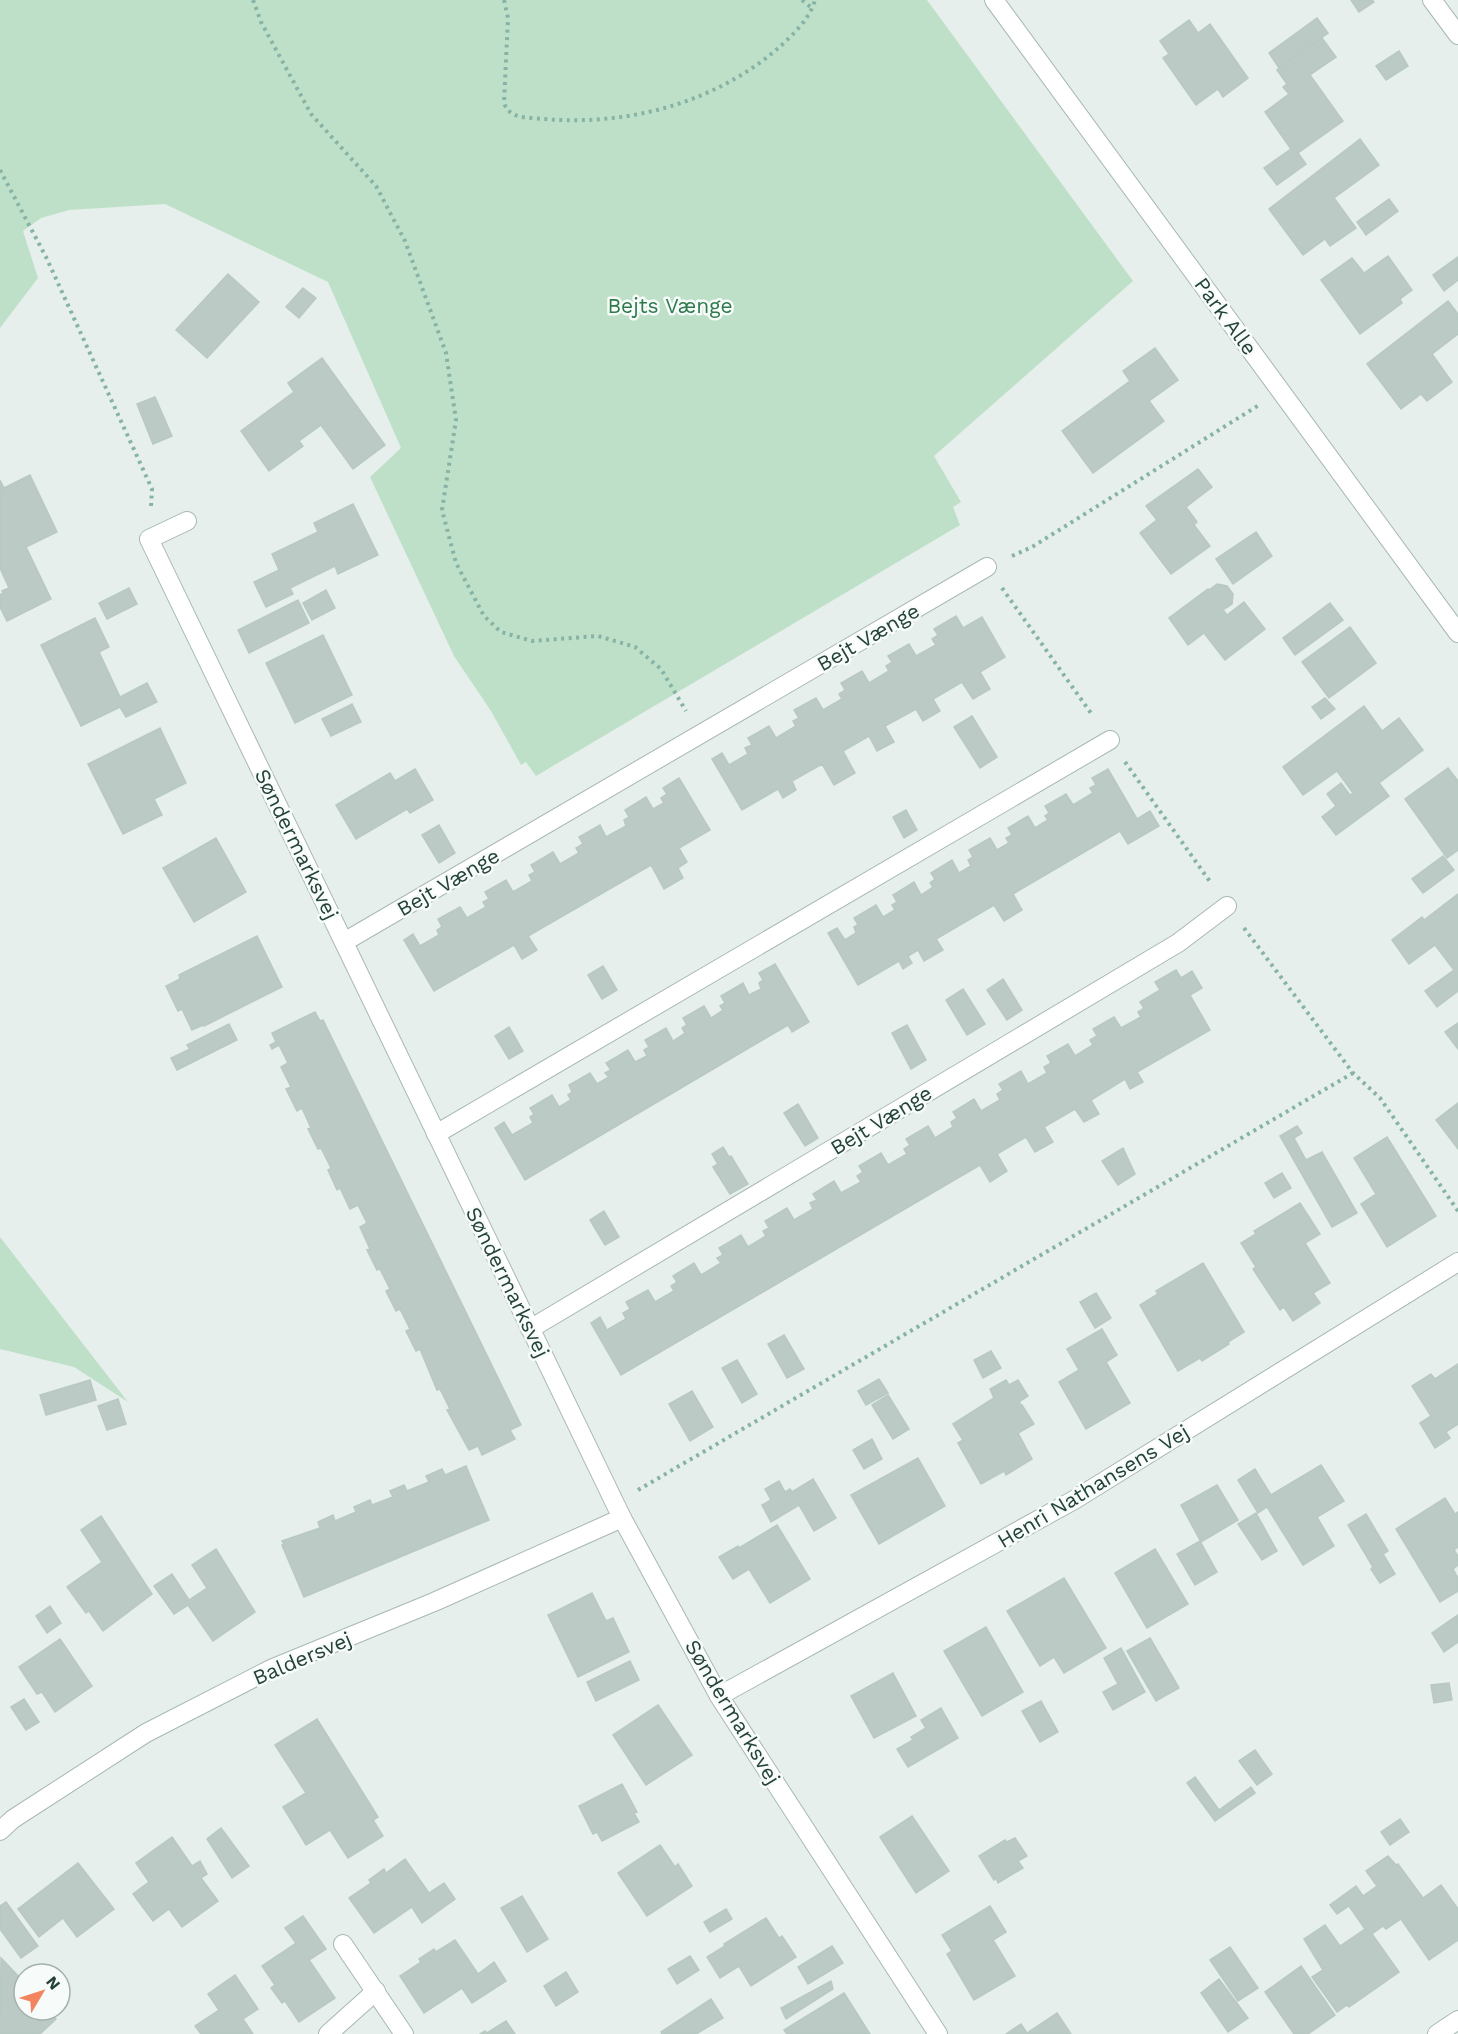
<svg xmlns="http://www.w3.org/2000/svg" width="1458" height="2034" font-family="'Work Sans',sans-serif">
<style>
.green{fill:#bfe0c8}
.building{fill:#bbcac4;stroke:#b8c9c2;stroke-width:1.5}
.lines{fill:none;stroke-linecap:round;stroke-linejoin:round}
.minor-casing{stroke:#a8b8b2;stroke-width:20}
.path{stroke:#86b3a5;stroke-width:4;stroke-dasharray:3 4.5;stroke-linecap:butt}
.minor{stroke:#fff;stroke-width:18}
.labels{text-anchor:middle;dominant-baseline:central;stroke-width:5;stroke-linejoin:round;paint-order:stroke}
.park-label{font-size:21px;fill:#2d7a4b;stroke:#f7fbf9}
.street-label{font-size:21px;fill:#24423a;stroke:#f7fbf9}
</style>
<rect width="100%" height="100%" fill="#e6efeb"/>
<g class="green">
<polygon points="0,0 927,0 1133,281 934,456 961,502 953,507 960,525 536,776 526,762 521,765 491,711 454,656 370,477 401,448 328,282 165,204 69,210 41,218 23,231 38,278 0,328"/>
<polygon points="0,1237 128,1402 74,1367 0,1349"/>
</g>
<g class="building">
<polygon points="1351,0 1372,0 1374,2 1359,12"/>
<polygon points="1317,18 1328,33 1279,68 1269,53"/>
<polygon points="1189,20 1198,33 1210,24 1248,78 1223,97 1218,89 1196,105 1163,58 1169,54 1160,41"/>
<polygon points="1322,38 1336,57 1310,75 1343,121 1298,153 1306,164 1277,185 1264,168 1291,149 1265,112 1289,94 1283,87 1287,84 1277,70"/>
<polygon points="1399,51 1408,66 1386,80 1376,66"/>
<polygon points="1360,139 1379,165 1334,198 1356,228 1330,246 1325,239 1303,255 1269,209"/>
<polygon points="1389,199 1398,211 1366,235 1357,222"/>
<polygon points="1388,256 1412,290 1400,299 1402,303 1360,334 1321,280 1352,258 1364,273"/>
<polygon points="1458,257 1458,280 1444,291 1433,275"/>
<polygon points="228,274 259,302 207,358 176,330"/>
<polygon points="303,288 316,298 299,318 286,307"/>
<polygon points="1448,301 1458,314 1458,334 1432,354 1452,382 1427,401 1421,394 1401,409 1367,364"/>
<polygon points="1155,348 1178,380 1149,401 1164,421 1093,473 1062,431 1130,381 1123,371"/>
<polygon points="322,358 385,445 353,469 321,425 299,441 303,446 269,471 241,431 294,392 288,383"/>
<polygon points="155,397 172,436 153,444 137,404"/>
<polygon points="1198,469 1212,487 1186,507 1197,522 1194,525 1210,546 1171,574 1140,533 1157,520 1146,506"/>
<polygon points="30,475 57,532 26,547 51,599 7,621 0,607 0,595 3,593 2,591 9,588 0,568 0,480 4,488"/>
<polygon points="353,504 378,555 338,574 335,566 290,588 293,594 266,607 254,582 279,570 272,554 318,532 314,523"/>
<polygon points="1256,532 1272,556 1233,584 1216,559"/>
<polygon points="1217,584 1227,586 1233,594 1232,604 1223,610 1227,615 1244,602 1265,629 1225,660 1204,633 1188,645 1169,618 1208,589 1209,590"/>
<polygon points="129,588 137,604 107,619 99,603"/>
<polygon points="326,590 335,608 312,620 303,603"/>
<polygon points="298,600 309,623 249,653 238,630"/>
<polygon points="1330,603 1343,620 1295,655 1283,638"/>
<polygon points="956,616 963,628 982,617 1005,657 980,672 990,689 973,699 962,682 933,699 940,711 923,721 916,709 885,726 894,742 877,751 869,736 843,751 855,773 834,785 822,764 792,781 796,790 783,798 778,789 742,810 712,759 722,753 729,765 748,754 745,748 752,745 748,738 769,726 776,738 796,726 793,721 799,718 794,710 816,698 823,710 842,699 839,694 845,690 841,683 862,671 869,683 889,671 886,666 892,662 888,656 909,644 916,656 936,645 932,639 938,635 934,629"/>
<polygon points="95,618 109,647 99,652 120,697 147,683 157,702 126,717 120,707 81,726 41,645"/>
<polygon points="1350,627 1376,663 1329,698 1302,662"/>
<polygon points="323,635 352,695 295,723 266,663"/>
<polygon points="1325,698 1335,709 1321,719 1312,707"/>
<polygon points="352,704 361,722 331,736 322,719"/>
<polygon points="1364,706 1382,731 1399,718 1423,750 1379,783 1389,796 1336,835 1322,817 1336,806 1327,794 1341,783 1350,795 1353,793 1337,771 1303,795 1283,767"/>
<polygon points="972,716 997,757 980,768 954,727"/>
<polygon points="160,728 186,783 154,799 162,815 123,834 88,764"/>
<polygon points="1448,768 1458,781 1458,850 1447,858 1405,799"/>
<polygon points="415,769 433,800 410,813 407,809 356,839 336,805 390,773 395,781"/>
<polygon points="1108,769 1137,819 1150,811 1159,826 1128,844 1120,831 1013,894 1022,910 1004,921 994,905 936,939 943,950 924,961 918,950 908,956 912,963 903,969 899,961 858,985 828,933 837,928 845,940 856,933 854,927 858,925 854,918 876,905 883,917 895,910 892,905 897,902 893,895 914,882 921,895 933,887 930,883 935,879 931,873 952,860 959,873 971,866 968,860 973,857 969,850 990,838 997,850 1009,843 1006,838 1012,835 1008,828 1028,816 1035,828 1048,820 1045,816 1049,813 1045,806 1066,794 1073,805 1093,793 1090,788 1096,785 1092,778"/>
<polygon points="679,778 710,830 679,848 687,862 678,868 683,878 664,889 651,865 528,936 537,950 522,959 514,945 434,991 404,940 413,934 420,946 439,935 437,930 442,927 438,919 460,907 467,918 486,907 483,902 489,899 485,892 506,880 513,892 532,881 529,875 535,872 531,865 553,852 560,864 579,853 576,848 583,844 579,837 600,825 606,837 626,826 624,820 629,817 625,810 646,797 653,809 664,803 661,798 667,794 663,788"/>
<polygon points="906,810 917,830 904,838 893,817"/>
<polygon points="439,825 455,853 439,863 422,835"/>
<polygon points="216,838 246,892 194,922 163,868"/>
<polygon points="1443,856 1454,870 1423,893 1412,879"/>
<polygon points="1458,894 1458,991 1437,1007 1425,991 1454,970 1435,945 1409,964 1392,940 1422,917 1424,920"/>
<polygon points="257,936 282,987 204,1026 203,1025 192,1030 182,1009 178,1011 166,986 180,979 179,975"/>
<polygon points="775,964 809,1022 792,1032 788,1025 525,1180 495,1128 504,1122 512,1135 533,1123 530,1117 534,1114 530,1108 552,1095 559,1107 571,1100 568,1095 572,1092 569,1085 590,1073 597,1084 609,1077 605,1073 611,1070 606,1063 628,1050 635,1062 647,1056 644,1050 649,1047 645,1040 666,1028 673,1041 685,1033 682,1028 687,1025 683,1018 704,1006 711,1018 723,1010 720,1006 725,1003 721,996 743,983 749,995 761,989 759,983 763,980 759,973"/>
<polygon points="603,966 617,990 602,999 588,975"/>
<polygon points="1176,970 1181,978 1192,971 1202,988 1190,995 1210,1030 1137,1072 1143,1082 1130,1089 1125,1079 1091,1100 1099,1114 1084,1122 1075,1109 1044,1127 1053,1142 1035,1152 1026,1137 997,1154 1007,1171 990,1182 980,1165 621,1375 591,1323 600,1317 607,1330 626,1319 623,1313 630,1309 626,1302 648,1290 655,1302 674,1291 671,1286 677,1282 673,1276 694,1263 701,1275 721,1263 717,1258 723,1255 719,1248 741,1235 748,1247 766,1236 763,1231 769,1228 765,1221 787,1208 794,1220 813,1209 810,1203 817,1200 813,1194 834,1181 841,1193 861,1182 857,1176 863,1172 859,1166 881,1153 888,1165 907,1154 904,1149 910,1145 906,1139 928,1126 935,1138 953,1127 951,1122 957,1118 953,1112 974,1099 981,1111 1000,1100 997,1094 1003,1090 999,1084 1021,1071 1028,1084 1047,1073 1044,1067 1051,1063 1047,1056 1068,1044 1075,1056 1093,1045 1090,1040 1097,1036 1093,1029 1114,1017 1121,1028 1141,1017 1138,1012 1144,1008 1140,1002 1160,990 1155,982"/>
<polygon points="1003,979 1022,1010 1007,1020 987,990"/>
<polygon points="963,989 985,1024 967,1035 946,1000"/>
<polygon points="315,1012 320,1021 323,1020 521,1425 510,1430 515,1439 482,1455 478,1446 469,1450 447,1410 450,1409 440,1389 437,1390 420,1349 416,1351 406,1331 410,1329 400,1309 396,1311 386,1291 390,1289 380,1269 377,1270 367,1250 370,1249 360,1227 367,1223 358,1205 350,1209 340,1188 337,1190 328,1170 331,1168 321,1148 318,1149 308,1129 311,1128 302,1108 297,1111 286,1089 291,1087 281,1067 288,1063 279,1045 272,1049 270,1045 276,1042 272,1033"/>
<polygon points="1458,1023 1458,1049 1445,1032"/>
<polygon points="229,1024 237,1040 177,1070 171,1058 190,1049 187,1045"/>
<polygon points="907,1025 926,1060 911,1069 892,1033"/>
<polygon points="509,1027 523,1051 509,1059 495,1036"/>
<polygon points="1458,1103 1458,1149 1436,1120"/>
<polygon points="798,1104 818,1138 805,1146 784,1113"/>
<polygon points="1297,1126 1302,1133 1294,1138 1306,1160 1322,1152 1357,1213 1332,1227 1280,1136"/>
<polygon points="1387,1137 1436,1216 1387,1247 1361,1204 1376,1194 1354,1158"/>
<polygon points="723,1147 729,1157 731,1156 748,1184 730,1194 713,1167 718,1164 712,1154"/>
<polygon points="1123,1148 1135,1174 1118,1185 1102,1161"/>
<polygon points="1282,1173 1291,1188 1274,1198 1265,1183"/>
<polygon points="1300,1203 1320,1234 1305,1243 1330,1283 1313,1293 1320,1303 1293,1321 1284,1307 1280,1310 1253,1269 1256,1267 1241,1243 1256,1234 1254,1231"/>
<polygon points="604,1211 619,1237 605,1245 590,1220"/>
<polygon points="1203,1263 1244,1332 1228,1342 1229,1344 1202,1361 1200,1358 1178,1371 1140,1305 1158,1294 1156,1291"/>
<polygon points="1096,1293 1111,1318 1095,1328 1080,1302"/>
<polygon points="1102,1329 1117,1355 1106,1362 1130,1403 1086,1429 1059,1382 1079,1370 1067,1349"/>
<polygon points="784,1335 804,1369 787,1378 768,1344"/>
<polygon points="991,1351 1001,1368 983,1378 974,1360"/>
<polygon points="737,1360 757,1394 742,1403 722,1368"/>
<polygon points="1458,1364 1458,1424 1446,1432 1450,1438 1435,1448 1420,1423 1431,1416 1412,1386 1431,1374 1435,1379"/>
<polygon points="879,1379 888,1393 866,1405 858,1391"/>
<polygon points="90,1380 96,1400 46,1415 40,1395"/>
<polygon points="1006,1380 1009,1385 1018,1380 1028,1396 1019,1402 1021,1405 1022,1405 1034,1424 1018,1433 1032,1459 1006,1475 1004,1471 981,1484 958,1443 963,1440 953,1424 994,1398 990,1389"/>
<polygon points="692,1391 713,1427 690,1441 669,1404"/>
<polygon points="888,1395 909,1429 893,1439 872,1405"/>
<polygon points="118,1399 126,1424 107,1430 98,1406"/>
<polygon points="872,1439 882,1459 864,1469 853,1450"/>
<polygon points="918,1458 945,1506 879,1544 851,1495"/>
<polygon points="1321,1465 1344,1501 1317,1517 1334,1546 1303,1565 1267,1507 1258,1513 1238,1480 1255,1469 1271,1495"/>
<polygon points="466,1466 489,1520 304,1597 282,1545 284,1544 282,1541 320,1528 318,1522 333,1515 335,1521 356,1512 354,1507 370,1500 372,1505 393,1497 390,1491 404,1485 407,1491 429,1482 426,1476 442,1469 445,1475"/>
<polygon points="813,1479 836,1518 814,1531 799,1505 771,1522 762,1505 771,1500 765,1489 779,1481 785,1492 790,1489 792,1492"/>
<polygon points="1217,1485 1238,1520 1201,1542 1181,1505"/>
<polygon points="1445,1498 1455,1514 1458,1512 1458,1547 1454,1550 1458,1556 1458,1565 1453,1569 1458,1578 1458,1591 1440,1602 1396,1529"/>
<polygon points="1256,1513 1277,1551 1262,1560 1238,1524"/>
<polygon points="1366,1514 1388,1551 1383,1554 1395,1574 1380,1583 1371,1569 1373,1567 1348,1525"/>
<polygon points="101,1516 152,1594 103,1631 89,1611 86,1613 67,1587 102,1562 81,1530"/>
<polygon points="777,1525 810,1579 770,1603 749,1569 733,1579 719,1557 738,1546 739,1548"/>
<polygon points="1200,1541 1217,1572 1195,1585 1177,1554"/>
<polygon points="216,1549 255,1612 213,1641 188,1605 174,1614 154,1586 172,1574 189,1600 207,1588 192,1565"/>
<polygon points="1155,1549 1188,1604 1147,1628 1115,1573"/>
<polygon points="1064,1578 1106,1648 1064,1673 1054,1657 1040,1666 1007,1611"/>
<polygon points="592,1593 606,1621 613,1618 629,1652 578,1677 548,1615"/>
<polygon points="50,1606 61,1623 47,1633 36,1616"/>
<polygon points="1458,1615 1458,1642 1444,1652 1432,1633"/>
<polygon points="986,1627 1023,1692 982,1716 944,1651"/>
<polygon points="1150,1638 1179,1688 1156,1701 1127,1651"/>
<polygon points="60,1639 92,1686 55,1712 42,1692 37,1694 19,1667"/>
<polygon points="1121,1648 1145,1692 1113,1710 1103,1692 1118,1684 1104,1658"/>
<polygon points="630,1661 639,1680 596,1701 587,1682"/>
<polygon points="893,1673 916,1716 874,1738 851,1696"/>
<polygon points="1449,1683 1452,1700 1434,1703 1431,1685"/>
<polygon points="24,1699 39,1722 26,1730 11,1707"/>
<polygon points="1041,1701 1058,1732 1040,1742 1022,1711"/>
<polygon points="658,1705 692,1755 646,1785 613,1735"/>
<polygon points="941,1708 958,1738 908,1767 897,1749 913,1740 911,1737 926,1728 921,1720"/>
<polygon points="317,1719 378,1817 373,1820 383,1836 348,1858 330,1830 306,1845 283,1807 306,1793 275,1745"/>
<polygon points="1255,1750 1272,1774 1257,1785 1239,1761"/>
<polygon points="1195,1777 1219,1810 1251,1787 1255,1793 1215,1821 1187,1783"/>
<polygon points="622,1784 637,1812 634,1813 639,1822 602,1841 597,1832 593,1834 579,1806"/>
<polygon points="912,1816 949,1871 916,1893 880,1837"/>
<polygon points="1400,1819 1409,1832 1390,1845 1381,1832"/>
<polygon points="221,1828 249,1866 232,1878 207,1839"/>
<polygon points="172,1837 192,1866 200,1861 207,1874 201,1878 218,1901 182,1927 169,1909 153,1921 133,1894 149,1882 136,1863"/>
<polygon points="1015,1838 1027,1856 1018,1861 1023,1868 998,1883 996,1878 994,1880 979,1856 1005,1840 1007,1842"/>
<polygon points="660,1845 675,1867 678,1864 692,1886 647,1916 618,1873"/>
<polygon points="1388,1856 1396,1865 1398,1864 1423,1898 1441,1885 1458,1909 1458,1940 1429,1960 1401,1919 1386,1929 1383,1926 1372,1934 1399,1972 1349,2007 1347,2005 1337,2012 1312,1977 1323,1970 1304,1939 1325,1925 1340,1946 1365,1929 1349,1906 1337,1914 1330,1905 1356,1886 1363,1896 1377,1886 1366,1871"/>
<polygon points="405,1859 429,1893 444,1883 455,1899 422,1923 412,1907 374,1933 349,1898 371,1883 369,1880 384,1869 386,1873"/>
<polygon points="78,1863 114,1909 77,1937 63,1918 39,1937 18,1909"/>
<polygon points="522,1896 548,1939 527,1952 501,1908"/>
<polygon points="6,1902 38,1946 21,1958 0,1929 0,1906"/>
<polygon points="990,1906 1006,1932 993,1940 1015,1976 974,2000 947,1954 952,1951 942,1935"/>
<polygon points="726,1909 732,1919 710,1932 704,1922"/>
<polygon points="303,1916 326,1949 309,1960 335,1998 299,2022 285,2001 282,2003 271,1988 275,1985 262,1966 296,1943 285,1928"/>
<polygon points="766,1918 779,1938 782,1936 796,1957 751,1986 739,1966 720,1978 707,1957 725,1946 724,1944"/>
<polygon points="455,1940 478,1974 494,1962 506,1981 472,2003 462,1988 424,2013 400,1976 421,1962 419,1959 434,1949 436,1952"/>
<polygon points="832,1946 843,1963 808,1984 798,1967"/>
<polygon points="1230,1947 1258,1988 1238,2001 1210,1960"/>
<polygon points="690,1956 699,1970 677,1984 668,1969"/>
<polygon points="1,1958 24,1982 24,2010 47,2010 56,2019 40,2034 0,2034"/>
<polygon points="1301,1966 1335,2015 1308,2034 1294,2034 1265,1992"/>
<polygon points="566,1972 578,1992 556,2006 544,1986"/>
<polygon points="235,1975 258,2009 243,2019 253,2034 201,2034 195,2026 219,2010 208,1994"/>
<polygon points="1219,1979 1248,2018 1228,2032 1201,1993"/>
<polygon points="831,1981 833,1989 786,2019 781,2008"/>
<polygon points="844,1993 870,2034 787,2034 784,2030"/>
<polygon points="711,1999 723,2018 696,2034 662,2034 661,2032"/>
<polygon points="1057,2013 1071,2034 1006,2034 1021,2024 1027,2033"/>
<polygon points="506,2021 515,2034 480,2034 485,2031 487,2033"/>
</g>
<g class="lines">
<defs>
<g id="minor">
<polyline points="994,0 1458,633"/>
<polyline points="1432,0 1458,35"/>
<polyline points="187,521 149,539 622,1518 719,1696 938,2034"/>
<polyline points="344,942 987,567"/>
<polyline points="436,1134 1110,740"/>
<polyline points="530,1329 1178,943 1227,906"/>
<polyline points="719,1696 1074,1500 1458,1262"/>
<polyline points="0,1831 13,1819 146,1733 273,1668 434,1602 622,1518"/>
<polyline points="343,1944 404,2034"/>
<polyline points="328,2034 376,1991"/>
<polyline points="1437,2034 1458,2020"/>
</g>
</defs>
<use href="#minor" class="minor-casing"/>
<g class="path">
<polyline points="253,0 261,22 311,114 376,186 405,241 446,353 456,420 442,510 456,563 484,616 501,632 532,641 598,636 635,647 661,669 686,711"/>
<path d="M 504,0 L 508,18 L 504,103 C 510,120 528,117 543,119 C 626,126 712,104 776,50 C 791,37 810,19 815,0"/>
<polyline points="802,0 813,9"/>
<polyline points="0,170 46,257 152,489 151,506"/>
<polyline points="1012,556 1032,547 1259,405"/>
<polyline points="1002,588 1093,716"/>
<polyline points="1125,762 1211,883"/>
<polyline points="1244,928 1353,1073 1380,1098 1458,1211"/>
<polyline points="638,1490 1353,1073"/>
</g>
<use href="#minor" class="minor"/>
</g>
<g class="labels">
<g class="park-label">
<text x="670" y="305">Bejts Vænge</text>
</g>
<g class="street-label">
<text transform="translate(1226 316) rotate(54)">Park Alle</text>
<text transform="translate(868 637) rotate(-30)">Bejt Vænge</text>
<text transform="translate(297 844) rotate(64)">Søndermarksvej</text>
<text transform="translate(448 882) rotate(-30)">Bejt Vænge</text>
<text transform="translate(881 1120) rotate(-31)">Bejt Vænge</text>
<text transform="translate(508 1282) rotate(64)">Søndermarksvej</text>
<text transform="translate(1093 1486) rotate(-31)">Henri Nathansens Vej</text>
<text transform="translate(302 1658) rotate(-23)">Baldersvej</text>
<text transform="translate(733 1712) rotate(59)">Søndermarksvej</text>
</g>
</g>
<g transform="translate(42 1992) rotate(51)"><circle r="28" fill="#f7fbf9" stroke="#a3b1ad" stroke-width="1.5"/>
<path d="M0-4.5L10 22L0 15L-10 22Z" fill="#f4845f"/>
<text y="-9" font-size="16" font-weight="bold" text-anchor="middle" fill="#24423a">N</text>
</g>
</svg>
